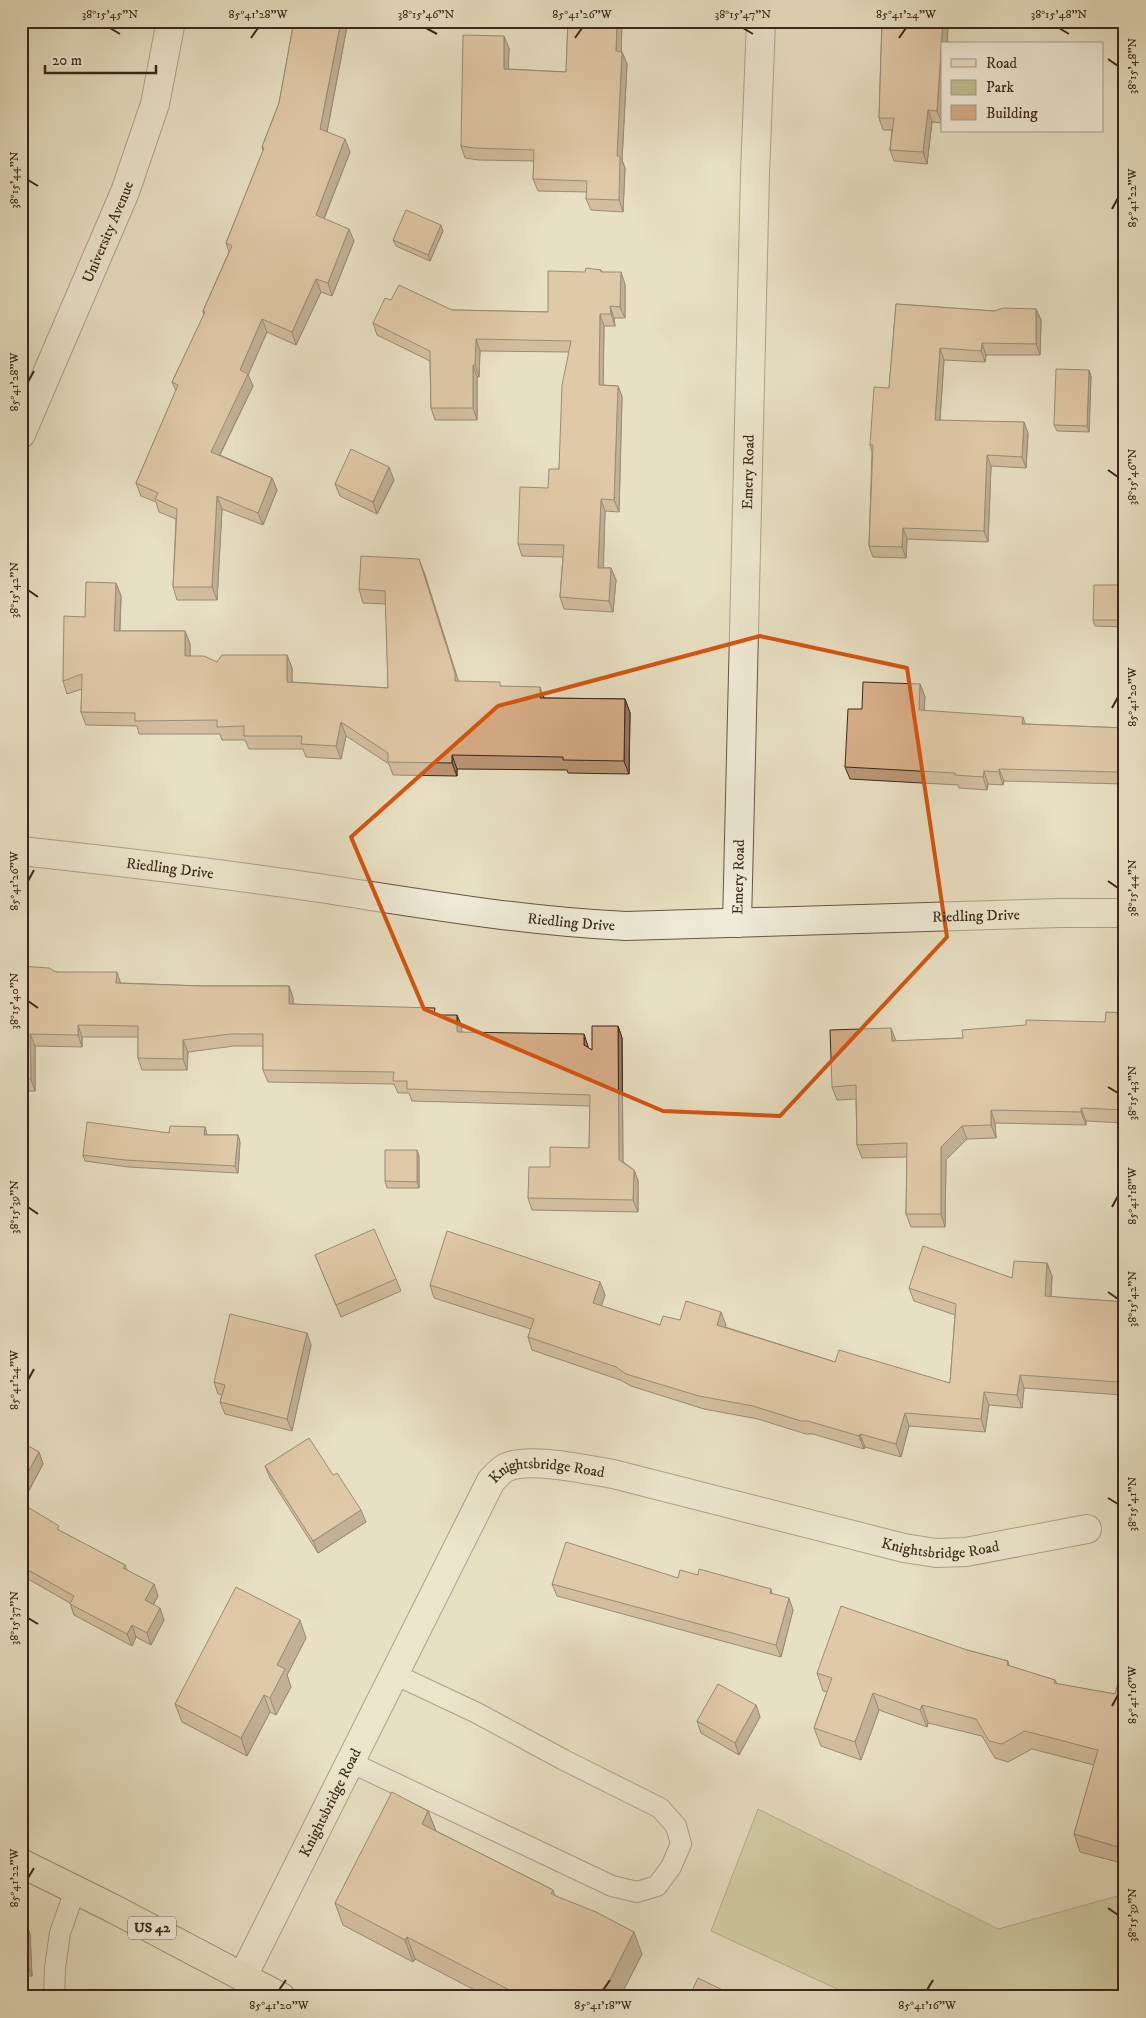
<svg xmlns="http://www.w3.org/2000/svg" width="1146" height="2018" font-family="'IM FELL DW Pica',serif">
<style>
.green{fill:#bec08e;stroke:#7c7454}
.lines{fill:none;stroke-linecap:round;stroke-linejoin:round}
.lane-casing{stroke:#654;stroke-width:22}
.street-casing{stroke:#654;stroke-width:30}
.primary-casing{stroke:#3a271a;stroke-width:30}
.lane{stroke:#f0ebd8;stroke-width:20}
.street{stroke:#f0ebd8;stroke-width:28}
.primary{stroke:#e8e0c3;stroke-width:28}
.wall{fill:#b99574;stroke:#3a271a}
.shaded-wall{fill:#96795e;stroke:#3a271a}
.building{fill:#d7ad87;stroke:#3a271a}
.marked{fill:none;stroke:#d7540d;stroke-width:4;stroke-linejoin:round}
.ticks{fill:none;stroke:#3a271a;stroke-width:2}
.labels{text-anchor:middle;dominant-baseline:central;stroke-width:4;stroke-linejoin:round;paint-order:stroke}
.shield{fill:#f0ebd8;stroke:#716253;stroke-width:1}
.shield-label{font-size:14px;font-weight:bold;fill:#3a271a}
.street-label{font-size:15px;fill:#3a271a;stroke:#f0ebd8}
.neatline{fill:none;stroke:#3a271a;stroke-width:2}
.ticks-label{font-size:12px;text-anchor:middle;fill:#3a271a}
</style>
<rect width="100%" height="100%" fill="#e8e0c3"/>
<filter id="stains"><feTurbulence type="fractalNoise" baseFrequency=".004" numOctaves="4"/><feColorMatrix values="0 0 0 0 .2 0 0 0 0 .09 0 0 0 0 .02 0 0 0 .5 -.17"/></filter>
<radialGradient id="worn" r=".72"><stop offset=".6" stop-color="#630" stop-opacity="0"/><stop offset="1" stop-color="#630" stop-opacity=".3"/></radialGradient>
<polygon class="green" points="758,1809 998,1929 1125,1894 1125,1997 849,1997 848,1994 711,1931"/>
<g class="lines">
<defs>
<g id="lane">
<polyline points="350,1762 612,1886 637,1892 657,1886 671,1867 681,1844 676,1826 660,1808 564,1760 477,1713 394,1674"/>
<polyline points="54,1997 55,1968 60,1933 75,1890"/>
</g>
<g id="street">
<path id="s1" d="M 21,434 L 125,192 L 155,104 L 171,21"/>
<path id="s2" d="M 21,851 C 114,861 207,872 299,885 C 408,901 516,921 626,926 L 1061,913 L 1125,913"/>
<path id="s3" d="M 737,923 L 755,174 L 761,21"/>
<path id="s4" d="M 243,1976 L 491,1481 C 495,1477 500,1471 505,1468 C 528,1456 588,1470 613,1474 L 904,1548 L 936,1553 L 966,1552 L 1087,1529"/>
</g>
<polyline id="primary" points="21,1863 112,1908 281,1997"/>
</defs>
<use href="#lane" class="lane-casing"/>
<use href="#street" class="street-casing"/>
<use href="#primary" class="primary-casing"/>
<use href="#lane" class="lane"/>
<use href="#street" class="street"/>
<use href="#primary" class="primary"/>
</g>
<g class="wall">
<polygon points="294,21 348,21 327,132 350,152 324,219 354,241 332,296 321,292 296,345 267,332 248,375 253,386 220,455 272,478 277,490 263,525 222,509 217,600 177,600 173,587 176,519 159,512 156,502 141,496 136,483 176,391 172,382 204,315 203,311 229,252 226,243 263,151 262,147 279,103"/>
<polygon points="568,21 622,21 621,52 622,52 627,64 622,160 625,168 623,212 591,210 586,199 587,192 538,191 533,179 534,161 479,160 465,158 461,146 509,48 508,69 566,72"/>
<polygon points="882,21 946,21 948,25 947,44 942,44 942,123 932,122 927,164 894,161 890,150 892,130 883,130 879,118"/>
<polygon points="443,231 430,261 396,246 393,240"/>
<polygon points="601,270 602,272 625,284 625,318 614,318 615,326 604,326 603,385 618,386 622,397 619,512 605,511 603,568 611,568 616,580 613,612 564,609 560,597 563,557 522,556 518,544 559,469 569,352 480,351 479,377 477,377 477,420 435,420 431,408 430,361 377,335 373,323 391,300 452,310 548,312 585,272"/>
<polygon points="896,304 994,311 1036,309 1041,320 1040,355 986,355 985,362 944,360 940,420 1028,433 1026,468 991,466 988,542 907,539 906,558 873,557 869,546 872,452 870,445 889,388"/>
<polygon points="1091,376 1089,432 1057,431 1054,425"/>
<polygon points="394,480 377,514 340,496 335,484"/>
<polygon points="424,572 458,681 501,686 544,698 625,699 630,713 629,774 568,773 567,770 457,769 457,776 393,775 389,764 346,736 341,759 306,757 303,749 249,749 245,740 222,740 220,734 139,734 137,726 86,725 81,712 82,689 67,694 63,681 85,617 116,583 121,596 120,631 185,631 190,644 190,656 217,662 287,655 292,668 292,682 388,688 386,604 363,603 359,589"/>
<polygon points="1125,585 1125,627 1095,626 1093,620"/>
<polygon points="920,684 925,697 924,711 1026,724 1125,728 1125,784 1004,781 1003,785 988,784 987,790 959,788 958,785 850,779 845,767 862,709"/>
<polygon points="21,966 121,983 201,986 289,986 293,998 293,1004 437,1015 462,1027 461,1032 588,1046 588,1048 592,1050 618,1026 622,1038 623,1162 634,1170 638,1181 638,1212 532,1210 528,1198 550,1167 589,1148 590,1106 412,1101 409,1093 398,1093 394,1084 268,1082 263,1070 263,1046 234,1046 188,1052 187,1070 142,1070 138,1058 138,1037 82,1037 82,1047 35,1046 35,1091 21,1091"/>
<polygon points="1125,1013 1125,1123 1086,1121 1086,1125 995,1123 996,1138 967,1139 946,1160 945,1227 911,1227 906,1214 907,1157 862,1158 857,1145 856,1099 837,1100 832,1087 896,1041 963,1038 1105,1022"/>
<polygon points="205,1127 207,1135 238,1135 240,1142 238,1173 128,1167 85,1161 83,1155 169,1133"/>
<polygon points="417,1150 419,1157 419,1188 387,1188 385,1181"/>
<polygon points="315,1255 396,1279 401,1291 341,1317"/>
<polygon points="1047,1263 1052,1276 1051,1297 1125,1302 1125,1380 1124,1380 1122,1395 1024,1388 1022,1408 989,1405 985,1432 909,1426 901,1457 865,1447 864,1449 813,1434 806,1434 758,1419 704,1409 631,1386 620,1380 532,1350 528,1337 531,1329 434,1298 430,1285 600,1282 605,1295 601,1306 660,1325 680,1320 726,1325 725,1327 835,1362 950,1383 955,1315 914,1301 909,1288 1012,1278"/>
<polygon points="311,1345 292,1431 225,1414 220,1402 222,1395 218,1394 214,1382"/>
<polygon points="21,1442 39,1452 43,1464 22,1504 61,1532 125,1565 127,1570 158,1596 153,1605 164,1620 151,1645 136,1637 132,1646 74,1615 70,1603 21,1575"/>
<polygon points="265,1466 333,1475 366,1522 318,1553 270,1478"/>
<polygon points="698,1575 771,1589 772,1594 793,1610 781,1657 557,1596 552,1584 678,1578"/>
<polygon points="306,1638 287,1675 291,1687 276,1715 270,1712 247,1756 182,1722 175,1704"/>
<polygon points="967,1650 1008,1661 1009,1666 1055,1680 1057,1684 1115,1694 1125,1677 1125,1864 1080,1852 1074,1834 1094,1765 1032,1749 1008,1762 995,1758 982,1736 928,1723 927,1727 879,1710 861,1760 821,1746 814,1728 827,1692 823,1691 817,1673"/>
<polygon points="756,1705 760,1717 739,1755 701,1733 697,1721"/>
<polygon points="428,1811 436,1831 553,1890 555,1896 642,1954 620,1997 488,1997 415,1959 413,1962 343,1925 335,1903"/>
<polygon points="21,1922 26,1922 30,1934 32,1976 21,1976"/>
</g>
<g class="shaded-wall">
<polygon points="341,21 348,21 325,142 320,129"/>
<polygon points="617,21 622,21 621,63 616,51"/>
<polygon points="943,21 946,21 948,25 947,44 942,44 942,123 937,111"/>
<polygon points="504,36 509,48 508,81 504,69"/>
<polygon points="622,52 627,64 622,160 625,168 623,212 619,200 617,156"/>
<polygon points="928,110 932,122 927,164 923,152"/>
<polygon points="345,139 350,152 320,228 316,215"/>
<polygon points="441,225 443,231 430,261 428,255"/>
<polygon points="349,229 354,241 332,296 328,283"/>
<polygon points="621,272 625,284 625,318 620,307"/>
<polygon points="316,279 321,292 296,345 292,332"/>
<polygon points="610,306 614,318 615,326 611,314"/>
<polygon points="1036,309 1041,320 1040,355 1036,344"/>
<polygon points="600,314 604,326 603,397 599,385"/>
<polygon points="262,319 267,332 248,375 253,386 215,464 211,452 240,370"/>
<polygon points="476,339 480,351 479,377 475,365"/>
<polygon points="982,343 986,355 985,362 981,351"/>
<polygon points="940,348 944,360 939,431 935,420"/>
<polygon points="473,365 477,377 477,420 473,408"/>
<polygon points="1089,370 1091,376 1089,432 1087,426"/>
<polygon points="618,386 622,397 619,512 614,500"/>
<polygon points="1024,422 1028,433 1026,468 1022,457"/>
<polygon points="987,455 991,466 988,542 984,531"/>
<polygon points="389,467 394,480 377,514 373,502"/>
<polygon points="272,478 277,490 263,525 258,513"/>
<polygon points="217,496 222,509 217,600 212,587"/>
<polygon points="601,499 605,511 603,579 598,568"/>
<polygon points="903,528 907,539 906,558 902,547"/>
<polygon points="419,559 424,572 460,686 455,681"/>
<polygon points="611,568 616,580 613,612 609,601"/>
<polygon points="116,583 121,596 119,644 114,631"/>
<polygon points="185,631 190,644 190,669 185,656"/>
<polygon points="287,655 292,668 292,695 287,682"/>
<polygon points="920,684 925,697 923,722 919,710"/>
<polygon points="540,687 545,700 540,698"/>
<polygon points="625,699 630,713 629,774 624,761"/>
<polygon points="1023,717 1027,729 1022,724"/>
<polygon points="341,722 346,736 341,759 336,746"/>
<polygon points="452,755 457,769 457,776 452,763"/>
<polygon points="999,769 1004,781 1003,785 999,772"/>
<polygon points="984,771 988,784 987,790 983,777"/>
<polygon points="117,972 121,984 116,983"/>
<polygon points="289,986 293,998 293,1016 289,1004"/>
<polygon points="457,1015 462,1027 461,1044 457,1032"/>
<polygon points="78,1025 82,1037 82,1047 78,1035"/>
<polygon points="618,1026 622,1038 623,1172 619,1160"/>
<polygon points="891,1028 896,1041 892,1041"/>
<polygon points="30,1034 35,1046 35,1091 31,1079"/>
<polygon points="584,1034 588,1046 588,1057 584,1045"/>
<polygon points="183,1040 188,1052 187,1070 183,1059"/>
<polygon points="1081,1108 1086,1121 1086,1125 1081,1112"/>
<polygon points="991,1110 995,1123 996,1138 991,1125"/>
<polygon points="962,1126 967,1139 946,1160 945,1227 941,1214 941,1147"/>
<polygon points="205,1127 207,1134 207,1141 204,1135"/>
<polygon points="238,1135 240,1142 238,1173 235,1166"/>
<polygon points="417,1150 419,1157 419,1188 417,1182"/>
<polygon points="634,1170 638,1181 638,1212 633,1200"/>
<polygon points="1047,1263 1052,1276 1050,1309 1045,1296"/>
<polygon points="600,1282 605,1295 598,1316 593,1303"/>
<polygon points="721,1312 726,1325 722,1338 717,1325"/>
<polygon points="307,1333 311,1345 292,1431 287,1419"/>
<polygon points="1119,1367 1124,1380 1122,1395 1118,1382"/>
<polygon points="1020,1375 1024,1388 1022,1408 1017,1395"/>
<polygon points="984,1392 989,1405 985,1432 981,1419"/>
<polygon points="905,1413 909,1426 901,1457 896,1444"/>
<polygon points="860,1434 865,1447 864,1449 859,1436"/>
<polygon points="39,1452 43,1464 21,1505 21,1485"/>
<polygon points="361,1510 366,1522 318,1553 313,1541"/>
<polygon points="154,1584 158,1596 149,1612 145,1600"/>
<polygon points="789,1598 793,1610 781,1657 776,1645"/>
<polygon points="160,1608 164,1620 151,1645 147,1633"/>
<polygon points="300,1620 306,1638 287,1675 291,1687 276,1715 270,1698 277,1665"/>
<polygon points="132,1625 136,1637 132,1646 127,1634"/>
<polygon points="873,1693 879,1710 861,1760 855,1742"/>
<polygon points="264,1695 270,1712 247,1756 241,1738"/>
<polygon points="756,1705 760,1717 739,1755 735,1743"/>
<polygon points="922,1705 928,1723 927,1727 920,1710"/>
<polygon points="428,1811 437,1834 422,1824"/>
<polygon points="26,1922 30,1934 32,1976 27,1964"/>
<polygon points="634,1932 642,1954 620,1997 601,1997"/>
<polygon points="407,1937 415,1959 413,1962 405,1940"/>
</g>
<g class="building">
<polygon points="294,21 341,21 320,129 345,139 316,215 349,229 328,283 316,279 292,332 262,319 240,370 248,374 211,452 272,478 258,513 217,496 212,587 173,587 177,509 155,499 158,493 136,483 178,385 172,382 205,312 203,311 232,246 226,243 264,148 262,147 279,103"/>
<polygon points="568,21 617,21 616,51 622,52 617,156 620,156 619,200 586,199 587,181 533,179 534,150 474,148 461,146 463,35 504,36 504,69 566,72"/>
<polygon points="882,21 943,21 937,111 928,110 923,152 890,150 894,118 879,118"/>
<polygon points="1125,184 1125,263 1123,263"/>
<polygon points="406,210 441,225 428,255 393,240"/>
<polygon points="586,268 601,270 601,272 621,272 620,307 610,306 611,314 600,314 599,385 618,386 614,500 601,499 598,568 611,568 609,601 560,597 564,545 518,544 520,487 548,488 549,469 559,469 562,385 571,341 476,339 475,365 473,365 473,408 431,408 430,351 373,323 385,298 391,300 399,285 452,310 548,312 548,271 585,272"/>
<polygon points="896,304 994,311 1003,308 1036,309 1036,344 982,343 981,351 940,348 935,420 1024,422 1022,457 987,455 984,531 903,528 902,547 869,546 873,445 870,445 874,387 889,388"/>
<polygon points="1056,369 1089,370 1087,426 1054,425"/>
<polygon points="351,449 389,467 373,502 335,484"/>
<polygon points="361,556 419,559 455,673 455,681 500,682 500,686 540,687 540,698 625,699 624,761 563,760 563,757 452,755 452,763 388,762 388,753 341,722 336,746 301,744 302,736 244,736 244,726 217,727 217,720 135,721 135,713 81,712 82,674 63,681 64,616 85,617 86,582 116,583 114,631 185,631 185,656 204,656 217,662 222,655 287,655 287,682 388,688 385,591 359,589"/>
<polygon points="1094,585 1125,585 1125,620 1093,620"/>
<polygon points="863,682 920,684 919,710 1023,717 1022,724 1125,728 1125,771 1118,772 999,769 999,772 984,771 983,777 955,775 955,773 845,767 848,709 862,709"/>
<polygon points="21,966 49,968 56,972 117,972 116,983 201,986 289,986 289,1004 435,1008 434,1015 457,1015 457,1032 584,1034 584,1045 592,1050 592,1026 618,1026 619,1160 634,1170 633,1200 528,1198 529,1167 550,1167 550,1147 589,1148 590,1095 407,1089 407,1081 393,1081 394,1072 263,1070 263,1034 230,1034 183,1040 183,1059 138,1058 138,1026 78,1025 78,1035 30,1034 31,1079 21,1079"/>
<polygon points="1106,1012 1125,1013 1125,1110 1081,1108 1081,1112 991,1110 991,1125 962,1126 941,1147 941,1214 906,1214 907,1143 857,1145 856,1085 832,1087 830,1030 891,1028 892,1041 963,1038 962,1030 1026,1025 1026,1020 1105,1022"/>
<polygon points="87,1122 169,1133 170,1126 205,1127 204,1135 238,1135 235,1166 125,1160 83,1155"/>
<polygon points="385,1150 417,1150 417,1182 385,1181"/>
<polygon points="374,1229 396,1279 336,1305 315,1255"/>
<polygon points="447,1231 600,1282 593,1303 660,1325 663,1316 680,1320 686,1301 721,1312 717,1325 835,1362 839,1350 950,1383 956,1304 909,1288 923,1246 1012,1278 1014,1261 1047,1263 1045,1296 1125,1302 1125,1367 1119,1367 1118,1382 1020,1375 1017,1395 984,1392 981,1419 905,1413 896,1444 860,1434 859,1436 808,1421 801,1421 753,1406 699,1396 626,1374 616,1367 528,1337 534,1319 430,1285"/>
<polygon points="230,1314 307,1333 287,1419 220,1402 225,1385 214,1382"/>
<polygon points="309,1438 333,1475 337,1473 361,1510 313,1541 265,1466"/>
<polygon points="21,1442 39,1452 21,1485"/>
<polygon points="21,1503 59,1526 57,1529 125,1565 123,1568 154,1584 145,1600 160,1608 147,1633 132,1625 127,1634 70,1604 74,1596 21,1566"/>
<polygon points="566,1542 678,1578 680,1570 698,1575 699,1569 771,1589 770,1593 789,1598 776,1645 552,1584"/>
<polygon points="236,1587 300,1620 277,1665 285,1669 270,1698 264,1695 241,1738 175,1704"/>
<polygon points="841,1606 967,1650 1008,1661 1007,1665 1055,1680 1054,1683 1115,1694 1120,1675 1125,1677 1125,1849 1074,1834 1098,1750 1025,1731 1002,1744 989,1741 976,1719 922,1705 920,1710 873,1693 855,1742 814,1728 832,1678 817,1673"/>
<polygon points="718,1684 756,1705 735,1743 697,1721"/>
<polygon points="392,1792 428,1811 422,1824 553,1890 551,1894 596,1912 634,1932 601,1997 523,1997 407,1937 405,1940 335,1903"/>
<polygon points="21,1922 26,1922 27,1964 21,1964"/>
<polygon points="698,1978 737,1997 689,1997"/>
</g>
<path d="M0 0H1146V2018H0ZM 760,636 L 907,668 L 947,937 L 780,1116 L 663,1111 L 424,1009 L 351,837 L 498,706 Z" fill="#e8e0c3" fill-opacity=".55" fill-rule="evenodd"/>
<path class="marked" d="M 760,636 L 907,668 L 947,937 L 780,1116 L 663,1111 L 424,1009 L 351,837 L 498,706 Z"/>
<path class="ticks" d="M 110,28 L 120,34M 426,28 L 437,34M 743,28 L 753,34M 1059,28 L 1069,34M 251,38 L 258,28M 575,38 L 582,28M 899,38 L 906,28M 1108,59 L 1118,66M 28,180 L 38,186M 1112,209 L 1118,198M 28,382 L 34,371M 1108,470 L 1118,477M 28,590 L 38,597M 1112,708 L 1118,697M 28,881 L 34,870M 1108,881 L 1118,888M 28,1001 L 38,1008M 1108,1087 L 1118,1093M 28,1207 L 38,1214M 1112,1207 L 1118,1196M 1108,1292 L 1118,1299M 28,1380 L 34,1369M 1108,1498 L 1118,1504M 28,1618 L 38,1624M 1112,1706 L 1118,1695M 28,1878 L 34,1868M 1108,1908 L 1118,1915M 279,1990 L 286,1980M 603,1990 L 610,1980M 927,1990 L 933,1980"/>
<g class="labels">
<rect class="shield" x="128" y="1916.5" width="48" height="23" rx="4"/>
<g class="shield-label">
<text x="152" y="1928">US 42</text>
</g>
<g class="street-label">
<text stroke="none"><textPath href="#s1" startOffset="220">University Avenue</textPath></text>
<text stroke="none"><textPath href="#s3" startOffset="451">Emery Road</textPath></text>
<text stroke="none"><textPath href="#s2" startOffset="150">Riedling Drive</textPath></text>
<text stroke="none"><textPath href="#s3" startOffset="46">Emery Road</textPath></text>
<text stroke="none"><textPath href="#s2" startOffset="960">Riedling Drive</textPath></text>
<text stroke="none"><textPath href="#s2" startOffset="555">Riedling Drive</textPath></text>
<text stroke="none"><textPath href="#s4" startOffset="614">Knightsbridge Road</textPath></text>
<text stroke="none"><textPath href="#s4" startOffset="1019">Knightsbridge Road</textPath></text>
<text stroke="none"><textPath href="#s4" startOffset="194">Knightsbridge Road</textPath></text>
</g>
</g>
<rect width="1146" height="2018" fill="none" stroke="#e8e0c3" stroke-width="55"/>
<rect x="941" y="42" width="162" height="90" fill="#f0ebd8" stroke="#a79d8c"/>
<rect x="951" y="59" width="25" height="8" fill="#e8e0c3" stroke="#a79d8c"/>
<text x="986" y="68" font-size="15" fill="#3a271a">Road</text>
<rect x="951" y="80" width="25" height="15" fill="#bec08e" stroke="#a79d8c"/>
<text x="986" y="92" font-size="15" fill="#3a271a">Park</text>
<rect x="951" y="105" width="25" height="15" fill="#d7ad87" stroke="#a79d8c"/>
<text x="986" y="118" font-size="15" fill="#3a271a">Building</text>
<path d="M45 65v8h111v-8" fill="none" stroke="#3a271a" stroke-width="2.5"/>
<text x="52" y="65" font-size="15" fill="#3a271a" stroke="#f0ebd8" stroke-width="4" paint-order="stroke">20 m</text>
<rect x="28" y="28" width="1090" height="1962" class="neatline"/>
<g class="ticks-label">
<text x="110" y="18">38°15'45"N</text>
<text x="258" y="18">85°41'28"W</text>
<text x="426" y="18">38°15'46"N</text>
<text x="582" y="18">85°41'26"W</text>
<text x="743" y="18">38°15'47"N</text>
<text x="906" y="18">85°41'24"W</text>
<text x="1059" y="18">38°15'48"N</text>
<text transform="translate(1132 66) rotate(-90)" y="4">38°15'48"N</text>
<text transform="translate(14 180) rotate(-90)" y="4">38°15'44"N</text>
<text transform="translate(1132 198) rotate(-90)" y="4">85°41'22"W</text>
<text transform="translate(14 382) rotate(-90)" y="4">85°41'28"W</text>
<text transform="translate(1132 477) rotate(-90)" y="4">38°15'46"N</text>
<text transform="translate(14 590) rotate(-90)" y="4">38°15'42"N</text>
<text transform="translate(1132 697) rotate(-90)" y="4">85°41'20"W</text>
<text transform="translate(14 881) rotate(-90)" y="4">85°41'26"W</text>
<text transform="translate(1132 888) rotate(-90)" y="4">38°15'44"N</text>
<text transform="translate(14 1001) rotate(-90)" y="4">38°15'40"N</text>
<text transform="translate(1132 1093) rotate(-90)" y="4">38°15'43"N</text>
<text transform="translate(1132 1196) rotate(-90)" y="4">85°41'18"W</text>
<text transform="translate(14 1207) rotate(-90)" y="4">38°15'39"N</text>
<text transform="translate(1132 1299) rotate(-90)" y="4">38°15'42"N</text>
<text transform="translate(14 1380) rotate(-90)" y="4">85°41'24"W</text>
<text transform="translate(1132 1504) rotate(-90)" y="4">38°15'41"N</text>
<text transform="translate(14 1618) rotate(-90)" y="4">38°15'37"N</text>
<text transform="translate(1132 1695) rotate(-90)" y="4">85°41'16"W</text>
<text transform="translate(14 1878) rotate(-90)" y="4">85°41'22"W</text>
<text transform="translate(1132 1915) rotate(-90)" y="4">38°15'39"N</text>
<text x="279" y="2009">85°41'20"W</text>
<text x="603" y="2009">85°41'18"W</text>
<text x="927" y="2009">85°41'16"W</text>
</g>
<rect width="100%" height="100%" filter="url(#stains)"/>
<rect width="100%" height="100%" fill="url(#worn)"/>
</svg>
